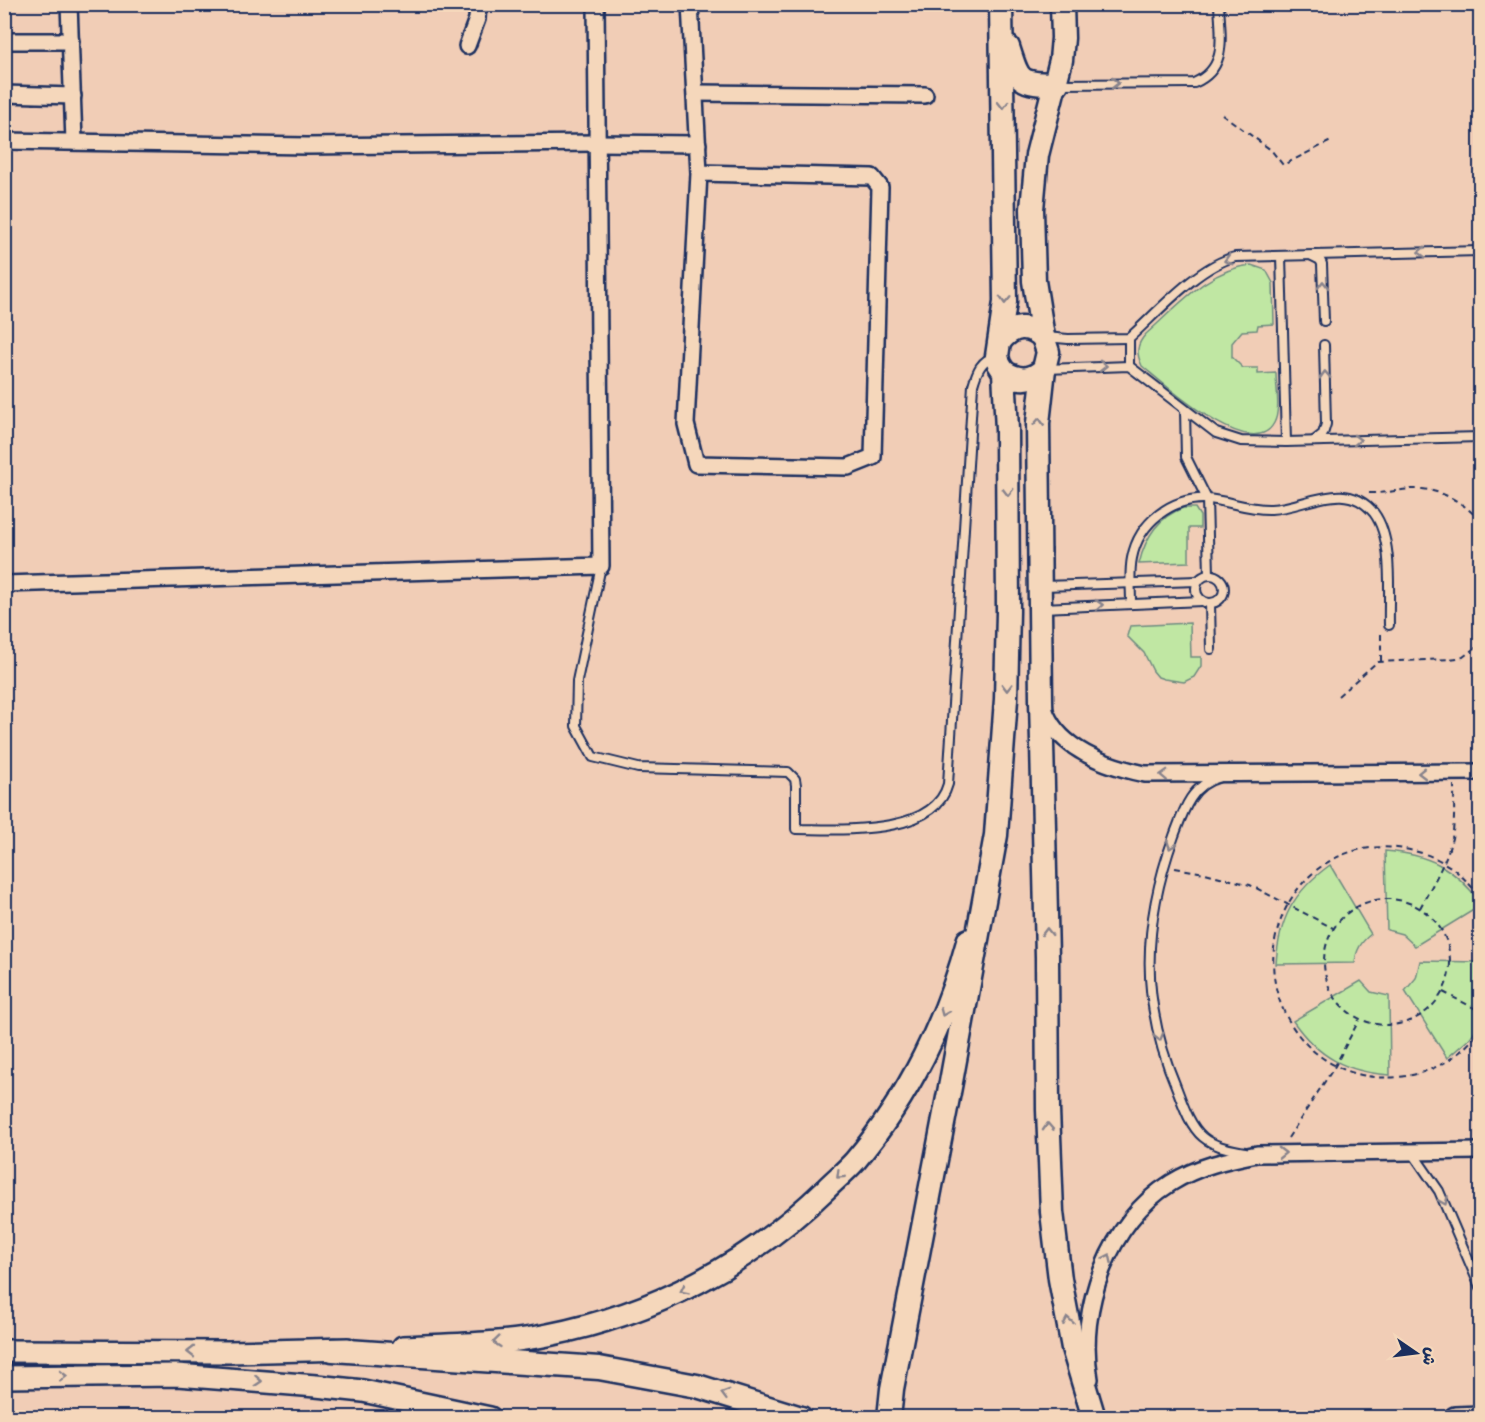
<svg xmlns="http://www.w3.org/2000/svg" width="1485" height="1422" font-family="'Shantell Sans','Playpen Sans Arabic',sans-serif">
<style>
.grass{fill:#c0e7a3;stroke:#6e8b80;stroke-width:1.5}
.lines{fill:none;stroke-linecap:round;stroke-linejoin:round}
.lane-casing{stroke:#1b2f5e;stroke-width:12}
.street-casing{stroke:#1b2f5e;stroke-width:20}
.secondary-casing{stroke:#1b2f5e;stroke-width:26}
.primary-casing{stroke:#1b2f5e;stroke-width:27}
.path{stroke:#1b2f5e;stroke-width:2;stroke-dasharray:6 4.5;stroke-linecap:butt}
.lane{stroke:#f5d7bb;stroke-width:8}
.street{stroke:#f5d7bb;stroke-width:15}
.secondary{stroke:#f5d7bb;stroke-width:21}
.primary{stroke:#f5d7bb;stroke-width:22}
.oneway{stroke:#88838c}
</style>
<rect width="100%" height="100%" fill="#f1cdb6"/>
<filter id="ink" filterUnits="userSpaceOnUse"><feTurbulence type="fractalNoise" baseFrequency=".0167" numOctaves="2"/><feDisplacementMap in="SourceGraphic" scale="12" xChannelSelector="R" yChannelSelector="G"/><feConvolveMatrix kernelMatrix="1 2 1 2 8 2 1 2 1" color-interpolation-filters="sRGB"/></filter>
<g filter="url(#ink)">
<g class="grass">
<path d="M 1251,265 L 1266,270 L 1273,283 L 1274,324 L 1258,325 L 1257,330 L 1242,331 L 1232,343 L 1232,357 L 1243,368 L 1258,368 L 1258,374 L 1276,373 C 1276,388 1281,410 1274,423 C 1252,465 1162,382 1142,366 C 1136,353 1136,345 1146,334 C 1177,307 1208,269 1251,265 Z"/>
<path d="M 1183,508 L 1195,508 L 1200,516 L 1200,528 L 1189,528 L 1189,562 L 1139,564 C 1145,538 1158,517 1183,508 Z"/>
<polygon points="1190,623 1191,657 1201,657 1201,666 1194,677 1184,682 1164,679 1158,677 1153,671 1144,653 1127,636 1130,626"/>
<path d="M 1385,851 C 1428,854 1454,867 1480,902 L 1480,906 L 1415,946 L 1402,934 L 1387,930 Z"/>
<path d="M 1330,865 L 1371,934 C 1361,942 1356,950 1355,963 L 1276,964 C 1279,919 1293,892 1330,865 Z"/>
<polygon points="1420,961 1480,962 1480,1024 1469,1039 1447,1058 1405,991 1416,978"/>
<path d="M 1361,981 L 1371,992 L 1389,996 L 1390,1075 C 1346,1072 1318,1057 1293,1021 Z"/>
</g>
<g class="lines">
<defs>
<g id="lane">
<path d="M 1058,84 L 1194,83 C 1229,68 1220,35 1219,4"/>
<polyline points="1281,256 1286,442"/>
<polyline points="1312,256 1320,260 1322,264 1324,321"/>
<path d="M 1046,337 L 1068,339 L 1129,338 C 1157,313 1198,266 1235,257 L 1480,251"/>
<polyline points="1129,338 1129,366"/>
<polyline points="1046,369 1129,366 1216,433 1241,441 1286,442 1480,437"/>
<polyline points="1185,410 1186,457 1207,499 1209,574"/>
<polyline points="1314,441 1323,434 1326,424 1324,345"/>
<path d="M 601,566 L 577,681 L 576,726 L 593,757 L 638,768 L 788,772 L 795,779 L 796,785 L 796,829 C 839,829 934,837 948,784 L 973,385 C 977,371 981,360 996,356"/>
<circle cx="1210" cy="589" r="14"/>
<polyline points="1043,586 1198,581"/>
<path d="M 1131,603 C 1131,588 1129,573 1132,558 C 1139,522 1172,497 1208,499 C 1229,501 1250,510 1271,509 C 1306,508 1345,477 1374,513 C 1394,540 1388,593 1389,625"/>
<polyline points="1210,603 1211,649"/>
<polyline points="1042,608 1202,601"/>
<path d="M 1218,778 C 1191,785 1183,812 1174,836 C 1142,925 1140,1002 1177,1089 C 1183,1105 1190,1126 1203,1137 C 1215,1147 1230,1149 1245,1152"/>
<polyline points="1412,1152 1439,1191 1480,1287"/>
</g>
<g id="street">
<polyline points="69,4 74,142"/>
<polyline points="690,4 699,173 686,424 696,464 848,467 873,457 880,187 872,177 699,173"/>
<polyline points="4,41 71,41"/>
<polyline points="467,46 477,19 478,4"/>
<polyline points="696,93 925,95"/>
<polyline points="4,94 73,96"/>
<polyline points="4,141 307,146 597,143 698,144"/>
<polyline points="4,584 601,566 596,4"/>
<path d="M 1044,708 C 1057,749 1107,766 1145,774 L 1480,772"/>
<path d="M 1090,1379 C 1077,1309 1109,1221 1171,1183 C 1198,1166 1227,1160 1257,1154 L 1480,1151"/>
</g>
<g id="secondary">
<path d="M 403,1347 C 452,1344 501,1345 548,1335 C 654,1314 749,1264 826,1189 C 835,1180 846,1171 855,1161 C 909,1097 947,1019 968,940"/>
<polyline points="4,1351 229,1352 348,1349"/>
<polyline points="4,1377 177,1375 316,1386 363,1391 490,1418"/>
<polyline points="1455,1418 1480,1417"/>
</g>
<g id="primary">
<polyline points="1062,4 1063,38 1061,60 1037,155 1032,209 1034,281 1043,337 1048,352 1044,369 1038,423 1041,700 1047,957 1048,1110 1052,1212 1060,1279 1073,1348 1094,1418"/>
<path d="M 1008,47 C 1019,82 1019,84 1057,84"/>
<path d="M 1001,340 C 1013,325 1029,324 1043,337"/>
<path d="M 1004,372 C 1019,381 1031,381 1044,369"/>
<polyline points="333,1350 599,1368 697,1386 801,1418"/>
<polyline points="889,1418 892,1389 951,1082 996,835 1006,699 1008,611 1007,430 1004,372 999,364 997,356 1005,302 1001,4"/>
</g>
</defs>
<use href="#lane" class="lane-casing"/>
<use href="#street" class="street-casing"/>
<use href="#secondary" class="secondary-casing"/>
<use href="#primary" class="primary-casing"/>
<g class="path">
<polyline points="1222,114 1271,150 1283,165 1331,141"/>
<path d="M 1369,493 C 1387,494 1403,488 1421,489 C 1444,491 1466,504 1480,521"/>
<polyline points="1381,661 1381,634"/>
<polyline points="1338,696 1377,662 1450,659 1463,657 1480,644"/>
<polyline points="1175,868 1205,873 1250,885 1333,928"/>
<path d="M 1480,896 C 1469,884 1459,871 1444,863 C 1430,854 1413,850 1397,848 C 1295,836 1238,955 1297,1033 C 1315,1058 1344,1074 1374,1077 C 1416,1081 1455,1065 1480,1030"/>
<circle cx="1387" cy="962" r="63"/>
<path d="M 1420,908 C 1432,885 1446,863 1452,838 C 1455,821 1454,803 1454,785"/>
<polyline points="1443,992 1480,1011"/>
<polyline points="1288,1138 1335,1066 1359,1020"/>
</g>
<use href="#lane" class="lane"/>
<use href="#street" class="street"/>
<use href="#secondary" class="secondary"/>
<use href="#primary" class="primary"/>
</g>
<defs><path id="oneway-chevron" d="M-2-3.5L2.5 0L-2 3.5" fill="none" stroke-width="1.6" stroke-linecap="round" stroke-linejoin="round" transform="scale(1.5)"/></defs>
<g class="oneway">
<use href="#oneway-chevron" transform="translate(1115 83) rotate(-1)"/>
<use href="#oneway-chevron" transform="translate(1003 105) rotate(89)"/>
<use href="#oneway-chevron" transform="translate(1422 252) rotate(178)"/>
<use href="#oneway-chevron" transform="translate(1228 260) rotate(164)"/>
<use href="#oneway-chevron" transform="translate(1323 285) rotate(-91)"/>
<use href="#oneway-chevron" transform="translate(1005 300) rotate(92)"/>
<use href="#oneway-chevron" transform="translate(1103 366) rotate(-1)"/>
<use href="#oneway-chevron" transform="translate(1325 375) rotate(-92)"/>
<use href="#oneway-chevron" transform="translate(1039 422) rotate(-87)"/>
<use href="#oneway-chevron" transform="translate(1357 440) rotate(-1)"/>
<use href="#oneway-chevron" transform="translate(1008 492) rotate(90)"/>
<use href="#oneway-chevron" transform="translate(1099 605) rotate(-3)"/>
<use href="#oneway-chevron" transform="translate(1007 687) rotate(91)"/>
<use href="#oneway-chevron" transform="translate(1422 773) rotate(179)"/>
<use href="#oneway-chevron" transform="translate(1164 775) rotate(-178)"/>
<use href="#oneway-chevron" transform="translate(1171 845) rotate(110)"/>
<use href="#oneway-chevron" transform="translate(1047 932) rotate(-91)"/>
<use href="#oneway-chevron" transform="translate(944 1012) rotate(113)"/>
<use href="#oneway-chevron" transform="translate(1159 1037) rotate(75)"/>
<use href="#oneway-chevron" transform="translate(1048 1127) rotate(-93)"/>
<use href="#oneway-chevron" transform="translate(1282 1153) rotate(-1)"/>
<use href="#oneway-chevron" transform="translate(840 1175) rotate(136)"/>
<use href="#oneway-chevron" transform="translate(1444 1201) rotate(67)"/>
<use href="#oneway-chevron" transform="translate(1108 1258) rotate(-65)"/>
<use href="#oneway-chevron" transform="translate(684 1290) rotate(154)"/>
<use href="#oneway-chevron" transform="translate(1068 1321) rotate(-100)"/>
<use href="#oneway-chevron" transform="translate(497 1342) rotate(174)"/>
<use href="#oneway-chevron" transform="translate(191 1352) rotate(-180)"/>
<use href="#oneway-chevron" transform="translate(63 1376)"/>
<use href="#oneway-chevron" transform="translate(258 1381) rotate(4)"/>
<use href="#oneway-chevron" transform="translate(725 1394) rotate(-164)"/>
</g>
</g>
<rect width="1485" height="1422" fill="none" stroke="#f5d7bb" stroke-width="24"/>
<rect x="12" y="12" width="1461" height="1398" fill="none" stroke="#1b2f5e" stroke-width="2" filter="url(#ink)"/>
<g transform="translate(1416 1353) rotate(104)" stroke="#f5d7bb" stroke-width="4.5" paint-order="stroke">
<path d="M0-4.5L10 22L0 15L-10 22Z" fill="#1b2f5e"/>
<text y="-9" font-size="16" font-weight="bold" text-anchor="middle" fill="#1b2f5e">ش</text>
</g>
</svg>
